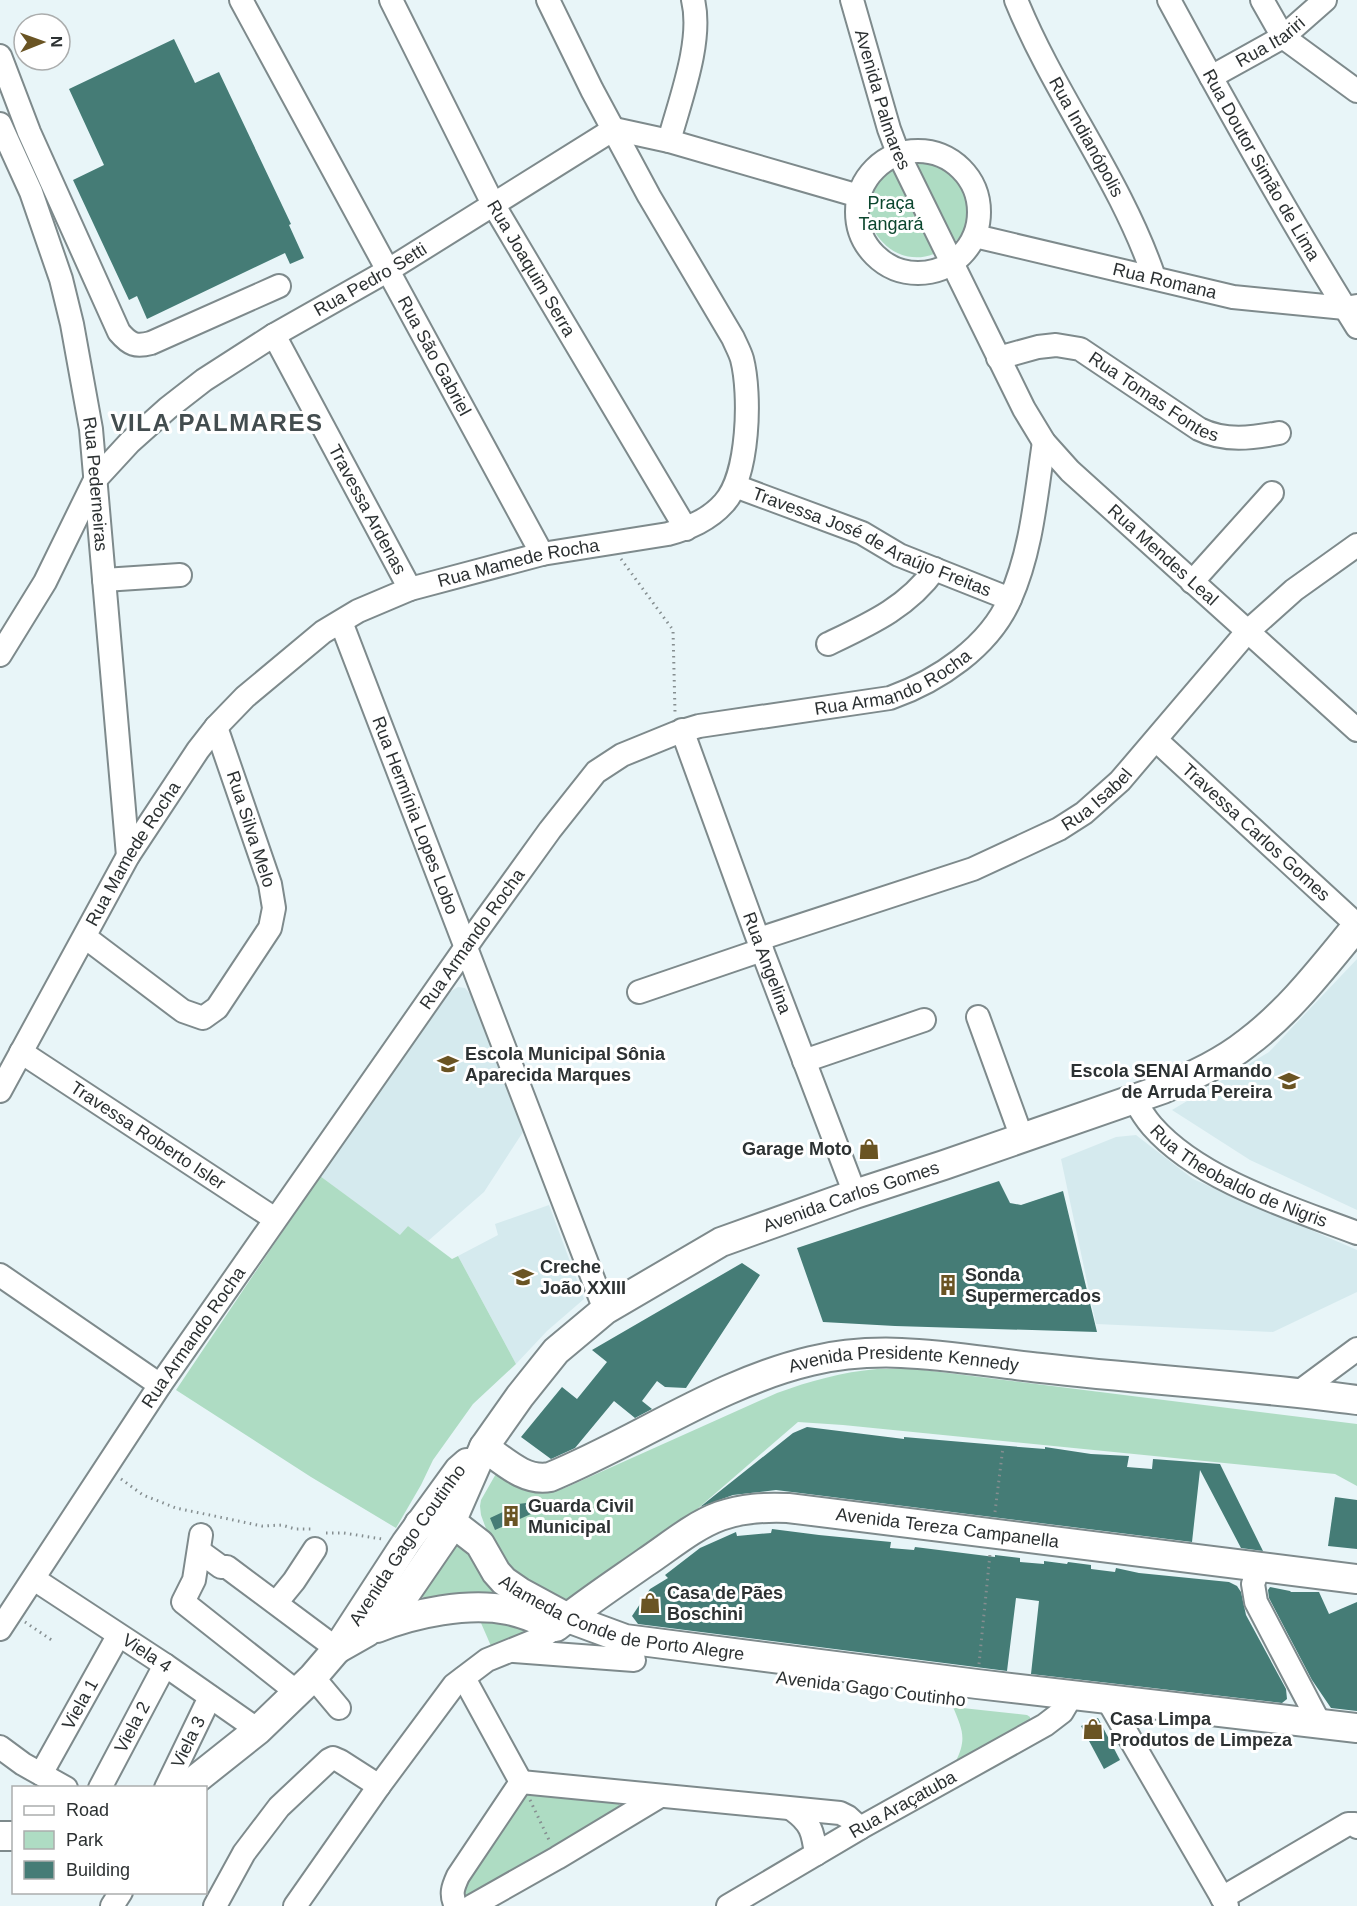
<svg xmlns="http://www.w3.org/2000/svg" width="1357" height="1906" font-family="Arial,sans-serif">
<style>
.built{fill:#d5eaee}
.green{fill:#aedcc3}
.building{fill:#457c76}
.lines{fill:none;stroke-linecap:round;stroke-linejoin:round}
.minor-casing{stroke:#7e8a8c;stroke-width:26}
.major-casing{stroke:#7e8a8c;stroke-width:32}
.path{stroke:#858e90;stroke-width:3;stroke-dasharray:1.5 4.5;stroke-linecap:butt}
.minor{stroke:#fff;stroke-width:22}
.major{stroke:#fff;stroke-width:28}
.labels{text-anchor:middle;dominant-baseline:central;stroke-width:6;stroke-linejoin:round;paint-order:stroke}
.street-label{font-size:18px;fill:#2c3132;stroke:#fff}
.park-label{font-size:18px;fill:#0b462e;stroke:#fff}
.poi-label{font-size:18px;font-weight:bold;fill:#2c3132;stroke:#fff;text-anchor:start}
.district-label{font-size:24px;font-weight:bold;letter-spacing:1.5px;fill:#434d4f;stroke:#fff}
</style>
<rect width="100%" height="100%" fill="#e8f5f8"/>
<g class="built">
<polygon points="1357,959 1357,1210 1250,1160 1172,1110 1269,1052"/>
<polygon points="458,987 465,988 471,995 523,1132 484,1192 428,1241 408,1226 400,1236 320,1176 450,992"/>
<polygon points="1136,1135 1193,1179 1357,1250 1357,1292 1273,1332 1096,1324 1061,1159 1116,1137"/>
<polygon points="549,1205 584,1299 547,1331 516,1364 458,1256 498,1235 495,1224"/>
</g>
<g class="green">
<path d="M 916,153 C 927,155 939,155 948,162 C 971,180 978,219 956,241 L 952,239 L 912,159 L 911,154 Z"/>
<path d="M 889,163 L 893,166 L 934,248 L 934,254 C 879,275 839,191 889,163 Z"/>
<polygon points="320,1176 400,1235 408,1226 452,1259 458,1256 516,1364 473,1404 433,1460 421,1485 396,1528 311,1477 176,1390"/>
<path d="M 877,1369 L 916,1369 L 1357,1424 L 1357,1486 L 1335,1474 L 843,1425 L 798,1422 L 688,1517 L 563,1604 L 524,1584 L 495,1553 L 481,1515 L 480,1506 L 481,1500 L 497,1472 C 524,1487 533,1497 565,1488 L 777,1393 C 810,1381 842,1372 877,1369 Z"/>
<polygon points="458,1540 519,1604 436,1601 424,1598 417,1592"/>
<polygon points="478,1616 538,1629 491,1646"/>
<path d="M 953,1707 L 1027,1715 L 1030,1717 L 1030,1720 L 955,1763 C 967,1739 963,1731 953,1707 Z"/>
<polygon points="539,1794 619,1802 619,1808 470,1897 465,1895 461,1889 521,1801 528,1795"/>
</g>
<g class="building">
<polygon points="174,39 195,83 219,72 291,224 289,225 304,258 290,264 285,253 147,319 137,296 129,300 73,180 104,165 69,89"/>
<polygon points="999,1181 1010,1203 1021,1205 1063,1191 1097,1332 895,1326 823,1322 797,1248"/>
<polygon points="742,1263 760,1275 686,1388 665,1387 657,1381 642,1401 652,1409 635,1418 614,1401 575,1448 551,1459 521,1437 562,1387 577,1399 607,1362 592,1350"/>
<polygon points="807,1427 904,1439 904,1437 1032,1448 1045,1449 1045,1447 1091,1454 1129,1456 1127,1467 1152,1469 1153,1459 1220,1464 1263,1551 1241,1548 1200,1470 1192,1542 776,1490 733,1495 700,1507 793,1433"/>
<polygon points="1335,1497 1357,1500 1357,1549 1328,1546"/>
<polygon points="526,1503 531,1514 495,1530 490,1518 505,1511 503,1506"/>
<polygon points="772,1529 819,1535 891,1542 890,1548 914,1550 915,1547 995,1557 995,1555 1020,1558 1020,1562 1044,1564 1044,1561 1067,1564 1068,1562 1091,1565 1091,1569 1115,1572 1116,1568 1139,1573 1229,1582 1237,1586 1241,1592 1246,1615 1286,1689 1287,1699 1282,1703 1031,1674 1039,1601 1016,1598 1007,1671 638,1624 632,1616 650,1589 668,1578 665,1575 700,1548 736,1532 737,1536 771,1533"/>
<polygon points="1270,1587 1290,1591 1291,1592 1319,1592 1329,1614 1357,1602 1357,1711 1331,1708 1312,1680 1269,1598 1268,1590"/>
<polygon points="1098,1718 1120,1760 1104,1769 1081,1726"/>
</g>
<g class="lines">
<defs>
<g id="minor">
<path id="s1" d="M 241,0 L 542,554"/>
<path id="s2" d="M 391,0 L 493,204 L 686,529"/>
<path id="s3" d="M 852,0 L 889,129 L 898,153 L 1024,409 L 1044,442 L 1070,471 L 1357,730"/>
<path id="s4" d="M 1016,0 C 1055,96 1120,178 1154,277"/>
<path id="s5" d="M 1169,0 C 1229,111 1290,220 1357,327"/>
<polyline points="1262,0 1283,37 1357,91"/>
<path d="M 0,56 L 29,132 L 119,332 C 130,345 136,347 151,343 L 279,286"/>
<path id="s6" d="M 1211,77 L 1283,37 L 1325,0"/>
<path id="s7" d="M 0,124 L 31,192 L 61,279 L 72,324 L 91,429 L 128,856"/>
<path d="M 669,141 C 680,100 703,41 693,0"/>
<circle cx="918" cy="212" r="61"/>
<path id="s8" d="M 975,236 L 1233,297 L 1345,308 L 1357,306"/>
<path id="s9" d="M 274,335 L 410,589"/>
<path id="s10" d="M 998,358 L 1038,347 L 1056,345 L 1080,349 L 1199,429 C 1225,442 1252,438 1279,433"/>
<path id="s11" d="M 735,486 L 862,533 L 899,555 L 1010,599"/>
<polyline points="104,580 180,575"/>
<polyline points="1192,582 1272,493"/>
<path id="s12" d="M 341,622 L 605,1310"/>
<path d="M 828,644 C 870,624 908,607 935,569"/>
<path id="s13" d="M 0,655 L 45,582 L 95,480 L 130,442 L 168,408 L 204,380 L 274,335 L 387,271 L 614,129 L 669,141 L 859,196"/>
<path id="s14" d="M 682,730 L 762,950 L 855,1194"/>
<path id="s15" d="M 1156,740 L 1357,925"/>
<polyline points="85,937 183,1011 203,1018 217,1008 270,928 274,908 270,884 216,727"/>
<path id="s16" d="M 759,939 L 973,869 L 1059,829 L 1084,813 L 1120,781 L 1247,632 L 1294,590 L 1357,545"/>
<polyline points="639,992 762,950"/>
<polyline points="978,1017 1022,1138"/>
<path id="s17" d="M 21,1052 L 275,1219"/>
<polyline points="804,1061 924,1020"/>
<path id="s18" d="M 0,1091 L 128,856 L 198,750 L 216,727 L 245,697 L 323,632 L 358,611 L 410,589 L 542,554 L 668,534 C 689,528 709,520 724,503 C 749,476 751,394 742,359 C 740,352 736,345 733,338 L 649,196 L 592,90 L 548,0"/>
<path id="s19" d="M 1134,1099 C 1139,1108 1145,1118 1152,1126 C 1199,1180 1291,1208 1357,1233"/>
<polyline points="0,1275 160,1385"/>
<polyline points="1299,1392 1357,1349"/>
<polyline points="201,1535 194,1580 183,1602 298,1693"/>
<polyline points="199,1551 221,1567 227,1567 337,1649"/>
<polyline points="1259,1567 1253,1584 1256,1602 1319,1722"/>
<path id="s20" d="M 34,1579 L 165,1665 L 258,1730"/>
<polyline points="276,1603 294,1581 315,1549"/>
<path id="s21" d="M 0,1629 L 160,1385 L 475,934 L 550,830 L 596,772 L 622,755 L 676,733 L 699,726 L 890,698 C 938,681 989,647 1010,599 C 1032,550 1036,494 1044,442"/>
<polyline points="514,1651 634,1660"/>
<polyline points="313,1677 339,1708"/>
<polyline points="464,1678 521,1782"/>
<polyline points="1107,1699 1227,1906"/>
<polyline points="0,1747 23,1764 66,1788"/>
<path id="s22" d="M 41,1774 L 118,1636"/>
<polyline points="521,1782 840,1813 848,1817 860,1828"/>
<path id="s23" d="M 100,1788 L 165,1665"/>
<path id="s24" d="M 166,1788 L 210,1697"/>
<path d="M 793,1810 C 811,1823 813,1832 816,1854"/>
<polyline points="1222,1898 1348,1824 1355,1824 1357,1827"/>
<polyline points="112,1906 121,1892"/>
<polyline points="215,1906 244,1853 279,1807 329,1760 333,1758 340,1761 379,1786"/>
<polyline points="295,1906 379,1786 454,1685 487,1660 539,1639 555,1628"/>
<path d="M 456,1906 C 450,1894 453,1887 458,1876 L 521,1782"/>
<polyline points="472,1906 557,1858 660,1796"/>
<path id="s25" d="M 728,1906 L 860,1828 L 1045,1725 L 1062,1712 L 1072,1695"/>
</g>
<g id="major">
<path id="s26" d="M 484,1447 C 504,1461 525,1482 550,1477 C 638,1441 718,1383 811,1361 C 888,1342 964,1360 1041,1368 C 1146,1380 1252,1386 1357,1400"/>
<path id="s27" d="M 419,1524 L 436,1521 L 458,1527 L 480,1544 L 496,1572 L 504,1581 L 520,1592 L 568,1618 L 625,1639 L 977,1684 L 1357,1728"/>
<path id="s28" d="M 556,1627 C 584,1604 616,1583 646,1562 C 670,1546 693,1526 720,1516 C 743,1508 764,1507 788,1508 L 1357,1579"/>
<path d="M 377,1628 C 414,1613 468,1602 508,1610 C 522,1613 535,1618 547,1624"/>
<path id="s29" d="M 337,1649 L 367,1632 L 406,1593 L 445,1536 L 484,1447 L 520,1396 L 556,1351 L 605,1310 L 721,1242 L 855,1194 L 944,1165 L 1163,1089 C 1192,1076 1222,1063 1247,1043 C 1290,1011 1323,967 1357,926"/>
<path id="s30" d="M 185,1788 L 258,1730 L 313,1677 L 337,1649 L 406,1543 L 459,1470 L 467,1463"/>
<polyline points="0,1836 14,1836"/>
</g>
</defs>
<use href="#minor" class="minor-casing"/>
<use href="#major" class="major-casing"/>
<g class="path">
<polyline points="621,559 673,630 675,712"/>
<polyline points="121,1479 143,1495 176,1508 262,1526 282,1525 295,1529 314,1529"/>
<polyline points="995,1512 1003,1447"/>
<polyline points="326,1533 344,1533 382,1539"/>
<polyline points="25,1622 53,1641"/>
<polyline points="979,1664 990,1554"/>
<polyline points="530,1800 549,1840"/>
</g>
<use href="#minor" class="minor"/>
<use href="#major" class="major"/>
</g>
<defs>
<symbol id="school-bare" viewBox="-9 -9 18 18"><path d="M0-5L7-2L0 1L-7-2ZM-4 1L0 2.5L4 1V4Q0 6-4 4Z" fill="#6a5423" stroke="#fff" stroke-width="2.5" paint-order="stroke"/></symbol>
<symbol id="university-bare" viewBox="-9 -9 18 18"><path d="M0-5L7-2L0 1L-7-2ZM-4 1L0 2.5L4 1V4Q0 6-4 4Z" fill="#6a5423" stroke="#fff" stroke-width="2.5" paint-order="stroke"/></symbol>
<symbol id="shop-bare" viewBox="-9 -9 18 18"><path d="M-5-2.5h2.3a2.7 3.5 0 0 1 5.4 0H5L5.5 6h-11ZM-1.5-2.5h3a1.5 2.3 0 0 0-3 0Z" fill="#6a5423" stroke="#fff" stroke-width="2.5" paint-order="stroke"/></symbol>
<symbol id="building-bare" viewBox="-9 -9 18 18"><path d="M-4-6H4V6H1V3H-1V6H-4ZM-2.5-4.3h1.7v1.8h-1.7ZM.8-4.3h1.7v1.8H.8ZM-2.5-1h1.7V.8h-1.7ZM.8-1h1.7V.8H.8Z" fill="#6a5423" stroke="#fff" stroke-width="2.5" paint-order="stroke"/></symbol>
</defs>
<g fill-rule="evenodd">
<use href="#school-bare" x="433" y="1049" width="30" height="30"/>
<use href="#university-bare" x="1274" y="1066" width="30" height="30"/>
<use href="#shop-bare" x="854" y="1134" width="30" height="30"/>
<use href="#school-bare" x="508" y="1262" width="30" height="30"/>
<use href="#building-bare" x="933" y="1270" width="30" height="30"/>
<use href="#building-bare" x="496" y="1501" width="30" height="30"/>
<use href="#shop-bare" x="635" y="1588" width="30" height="30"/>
<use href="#shop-bare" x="1078" y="1714" width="30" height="30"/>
</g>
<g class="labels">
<g class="street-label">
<text stroke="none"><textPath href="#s6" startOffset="69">Rua Itariri</textPath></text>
<text stroke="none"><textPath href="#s3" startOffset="104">Avenida Palmares</textPath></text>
<text stroke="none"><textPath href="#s4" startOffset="154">Rua Indianópolis</textPath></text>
<text stroke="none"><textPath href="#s5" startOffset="189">Rua Doutor Simão de Lima</textPath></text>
<text stroke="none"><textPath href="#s2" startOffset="303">Rua Joaquim Serra</textPath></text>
<text stroke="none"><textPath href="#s13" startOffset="542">Rua Pedro Setti</textPath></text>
<text stroke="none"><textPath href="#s8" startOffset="195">Rua Romana</textPath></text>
<text stroke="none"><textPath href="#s1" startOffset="405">Rua São Gabriel</textPath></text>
<text stroke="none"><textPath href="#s10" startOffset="172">Rua Tomas Fontes</textPath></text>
<text stroke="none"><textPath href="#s7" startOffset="375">Rua Pederneiras</textPath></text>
<text stroke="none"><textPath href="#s9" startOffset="198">Travessa Ardenas</textPath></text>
<text stroke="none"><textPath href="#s11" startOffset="148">Travessa José de Araújo Freitas</textPath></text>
<text stroke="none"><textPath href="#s3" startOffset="648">Rua Mendes Leal</textPath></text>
<text stroke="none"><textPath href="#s18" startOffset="776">Rua Mamede Rocha</textPath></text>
<text stroke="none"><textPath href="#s21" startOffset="1358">Rua Armando Rocha</textPath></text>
<text stroke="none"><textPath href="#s16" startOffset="368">Rua Isabel</textPath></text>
<text stroke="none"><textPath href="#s12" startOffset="207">Rua Hermínia Lopes Lobo</textPath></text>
<text transform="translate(251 829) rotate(72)">Rua Silva Melo</text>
<text stroke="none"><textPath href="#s15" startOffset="136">Travessa Carlos Gomes</textPath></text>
<text stroke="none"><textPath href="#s18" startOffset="272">Rua Mamede Rocha</textPath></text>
<text stroke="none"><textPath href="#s21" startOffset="836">Rua Armando Rocha</textPath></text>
<text stroke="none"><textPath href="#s14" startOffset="248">Rua Angelina</textPath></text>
<text stroke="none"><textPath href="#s17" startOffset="152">Travessa Roberto Isler</textPath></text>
<text stroke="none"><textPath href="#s19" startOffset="134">Rua Theobaldo de Nigris</textPath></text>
<text stroke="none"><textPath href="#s29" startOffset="712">Avenida Carlos Gomes</textPath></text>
<text stroke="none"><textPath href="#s21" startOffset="350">Rua Armando Rocha</textPath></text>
<text stroke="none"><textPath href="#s26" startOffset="454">Avenida Presidente Kennedy</textPath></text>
<text stroke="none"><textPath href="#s28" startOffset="428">Avenida Tereza Campanella</textPath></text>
<text stroke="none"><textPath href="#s30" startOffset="332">Avenida Gago Coutinho</textPath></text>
<text stroke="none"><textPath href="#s27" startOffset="238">Alameda Conde de Porto Alegre</textPath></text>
<text stroke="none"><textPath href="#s20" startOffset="135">Viela 4</textPath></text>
<text transform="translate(871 1689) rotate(7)">Avenida Gago Coutinho</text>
<text stroke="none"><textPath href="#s22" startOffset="80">Viela 1</textPath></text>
<text stroke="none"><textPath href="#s23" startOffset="69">Viela 2</textPath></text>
<text stroke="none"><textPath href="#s24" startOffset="51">Viela 3</textPath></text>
<text stroke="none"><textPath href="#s25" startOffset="202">Rua Araçatuba</textPath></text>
</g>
<g class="park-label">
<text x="891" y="203">Praça<tspan x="891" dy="21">Tangará</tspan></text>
</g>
<g class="poi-label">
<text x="465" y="1054">Escola Municipal Sônia<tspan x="465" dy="21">Aparecida Marques</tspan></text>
<text x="1272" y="1071" text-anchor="end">Escola SENAI Armando<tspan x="1272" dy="21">de Arruda Pereira</tspan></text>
<text x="852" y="1149" text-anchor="end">Garage Moto</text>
<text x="540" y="1267">Creche<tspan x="540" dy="21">João XXIII</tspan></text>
<text x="965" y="1275">Sonda<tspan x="965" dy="21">Supermercados</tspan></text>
<text x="528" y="1506">Guarda Civil<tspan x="528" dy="21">Municipal</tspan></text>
<text x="667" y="1593">Casa de Pães<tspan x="667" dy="21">Boschini</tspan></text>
<text x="1110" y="1719">Casa Limpa<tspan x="1110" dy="21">Produtos de Limpeza</tspan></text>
</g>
<g class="district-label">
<text x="217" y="422">VILA PALMARES</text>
</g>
</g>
<rect x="12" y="1786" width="195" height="108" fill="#ffffff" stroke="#abadad" stroke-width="1.5"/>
<rect x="24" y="1806" width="30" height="9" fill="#ffffff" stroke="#abadad" stroke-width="1.5"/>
<text x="66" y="1816" font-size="18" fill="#2c3132">Road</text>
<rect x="24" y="1831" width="30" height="18" fill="#aedcc3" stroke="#abadad" stroke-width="1.5"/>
<text x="66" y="1846" font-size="18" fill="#2c3132">Park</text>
<rect x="24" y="1861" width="30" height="18" fill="#457c76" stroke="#abadad" stroke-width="1.5"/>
<text x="66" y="1876" font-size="18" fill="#2c3132">Building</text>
<g transform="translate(42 42) rotate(89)"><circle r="28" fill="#ffffff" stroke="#abadad" stroke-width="1.5"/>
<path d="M0-4.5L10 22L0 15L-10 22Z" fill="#6a5423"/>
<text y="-9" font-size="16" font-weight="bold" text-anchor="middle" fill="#2c3132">N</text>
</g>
</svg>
